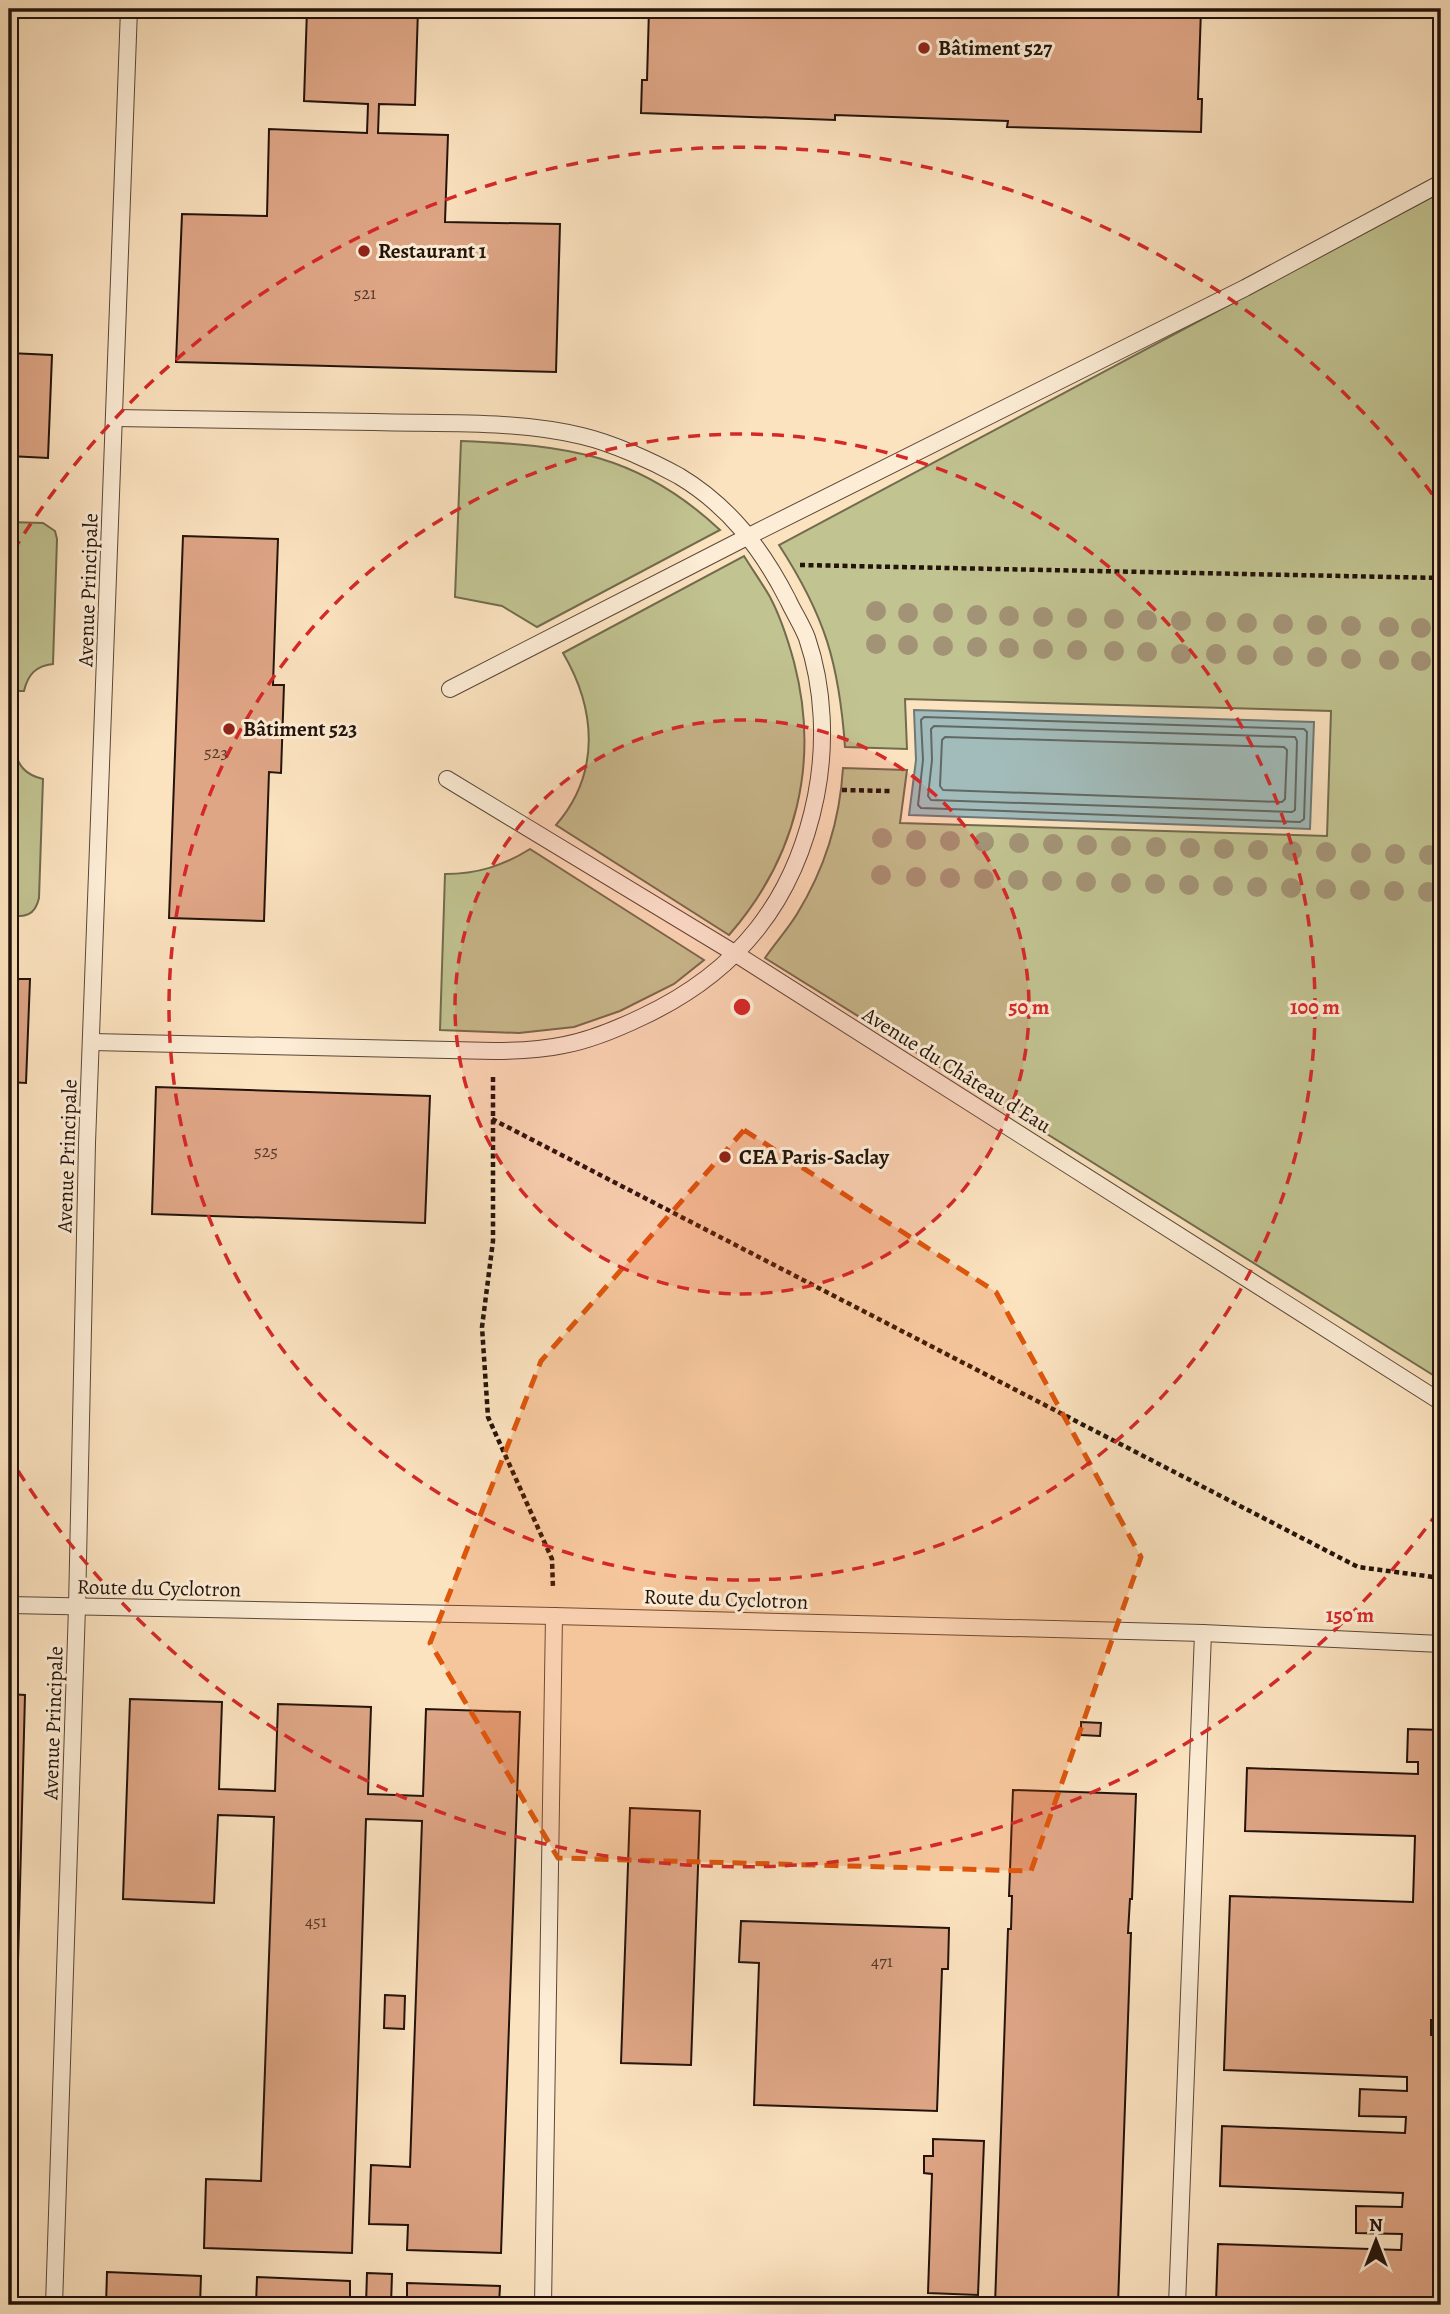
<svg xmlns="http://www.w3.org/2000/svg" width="1450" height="2314" font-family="Alegreya,serif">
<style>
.green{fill:#c1c391;stroke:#726b4e;stroke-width:2}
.water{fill:#a2bcbb;stroke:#6f7875;stroke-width:2}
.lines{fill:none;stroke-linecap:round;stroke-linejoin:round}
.shore{stroke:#626863;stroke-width:2}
.building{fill:#dfa686;stroke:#23130b;stroke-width:2}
.service-casing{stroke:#594738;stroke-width:18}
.path{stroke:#23130b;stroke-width:4.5;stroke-dasharray:5 3.5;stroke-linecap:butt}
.service{stroke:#fdedd6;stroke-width:16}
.tree{fill:#a39376}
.marked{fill:#de560c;fill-opacity:0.2;stroke:#de560c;stroke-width:5;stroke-dasharray:14 9;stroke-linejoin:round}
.ring{fill:none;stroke:#d62828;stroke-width:3.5;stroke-dasharray:12 9}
.poi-dot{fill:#8f2418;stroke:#fdedd6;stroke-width:2.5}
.labels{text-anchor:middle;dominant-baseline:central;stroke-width:6;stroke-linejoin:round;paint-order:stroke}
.number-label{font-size:18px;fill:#52382a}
.poi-label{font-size:21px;font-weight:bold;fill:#23130b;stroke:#fdedd6;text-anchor:start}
.street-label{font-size:21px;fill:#23130b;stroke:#fdedd6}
.centre{fill:#d62828;stroke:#fdedd6;stroke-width:3.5}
.ring-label{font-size:21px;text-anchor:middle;font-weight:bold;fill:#d62828;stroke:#fdedd6;stroke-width:6;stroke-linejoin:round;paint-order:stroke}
</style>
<rect width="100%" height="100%" fill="#fce3c0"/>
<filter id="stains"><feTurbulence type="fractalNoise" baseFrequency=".00286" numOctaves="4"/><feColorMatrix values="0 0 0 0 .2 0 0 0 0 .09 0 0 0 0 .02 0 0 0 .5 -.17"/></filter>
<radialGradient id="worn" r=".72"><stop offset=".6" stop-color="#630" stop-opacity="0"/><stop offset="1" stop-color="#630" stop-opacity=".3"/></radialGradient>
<g class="green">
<path d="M 1441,192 L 1441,1380 L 765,958 C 775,943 788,929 797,914 C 824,870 840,819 843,768 L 907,770 L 900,823 L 1327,836 L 1331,711 L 905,699 L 907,749 L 845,747 C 839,663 825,616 779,545 Z"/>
<path d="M 461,441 C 567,445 639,454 720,530 L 537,627 L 502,606 L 455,597 Z"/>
<path d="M 9,522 L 43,523 L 55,531 L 57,539 L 53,664 C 36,666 28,674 24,691 L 9,691 Z"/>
<path d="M 744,556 C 752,569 762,583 770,597 C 780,616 788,640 794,662 C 820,762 797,857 729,935 L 556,825 C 601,773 596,709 563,653 Z"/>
<path d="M 9,748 L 15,748 C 17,766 26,775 43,779 L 39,898 C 35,916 25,917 9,916 Z"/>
<path d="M 530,849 L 704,960 L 674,984 L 620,1011 L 574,1027 L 519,1033 L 440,1030 L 445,874 C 477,874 503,866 530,849 Z"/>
</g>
<polygon class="water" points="914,710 1314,722 1310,829 909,815 916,760"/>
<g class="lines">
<g class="shore">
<polygon points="924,717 1304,729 1307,732 1304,819 1300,822 921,808 918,805 923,760 921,720"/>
<polygon points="934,726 1295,737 1297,741 1295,810 1292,812 931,800 928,796 932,760 931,729"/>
<polygon points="945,737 1284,747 1287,750 1285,799 1282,802 943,790 940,786 942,740"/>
</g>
</g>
<g class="building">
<polygon points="307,9 418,9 415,105 379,104 378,133 448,135 445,222 560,224 556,372 176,362 182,214 267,216 269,129 367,133 368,104 304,101"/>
<polygon points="649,9 835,9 1016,16 1017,9 1201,9 1198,99 1202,99 1201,132 1007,127 1008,121 835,115 835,120 641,113 642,80 647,80"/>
<polygon points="9,353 52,355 48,458 9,456"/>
<polygon points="183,536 278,539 273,685 284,685 281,773 269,772 264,921 169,918"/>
<polygon points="9,979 30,979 26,1083 9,1082"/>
<polygon points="156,1087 430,1096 425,1223 152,1214"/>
<polygon points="9,1694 25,1695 9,2305"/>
<polygon points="130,1699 222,1702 219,1789 275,1791 278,1704 371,1707 368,1794 423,1796 426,1709 520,1712 501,2253 407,2250 408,2225 369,2224 371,2165 410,2167 422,1821 366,1819 352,2253 204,2248 206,2179 261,2181 274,1817 218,1815 214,1903 123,1899"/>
<polygon points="1081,1722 1101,1723 1100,1736 1081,1735"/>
<polygon points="1440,1725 1441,1909 1435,1909 1434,1924 1441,1924 1441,1948 1434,1947 1433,1961 1441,1961 1441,2020 1431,2020 1431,2035 1441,2035 1441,2305 1318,2305 1216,2302 1218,2244 1401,2250 1402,2234 1356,2233 1356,2206 1402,2207 1403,2193 1220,2186 1222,2126 1405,2133 1406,2117 1359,2116 1360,2089 1407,2091 1407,2077 1224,2070 1230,1896 1413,1902 1415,1836 1245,1831 1247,1768 1418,1774 1418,1762 1407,1762 1408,1729 1440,1730"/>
<polygon points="1013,1790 1136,1794 1132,1899 1130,1899 1128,1933 1131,1933 1118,2305 995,2305 1008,1929 1011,1929 1012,1896 1009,1896"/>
<polygon points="630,1808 700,1811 691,2065 621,2063"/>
<polygon points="741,1921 949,1928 948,1969 942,1969 937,2111 754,2105 759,1963 739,1962"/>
<polygon points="385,1995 405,1996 404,2029 384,2028"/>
<polygon points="933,2139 984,2141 978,2295 928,2293 932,2174 924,2173 924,2156 933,2156"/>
<polygon points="107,2272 201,2276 200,2305 106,2305"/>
<polygon points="367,2273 392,2274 391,2305 366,2305"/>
<polygon points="257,2277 350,2281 350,2305 256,2305"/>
<polygon points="407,2283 500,2286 499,2305 407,2305"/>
</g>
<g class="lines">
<defs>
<g id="service">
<polyline points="450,689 749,536 1245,288 1441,183"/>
<polyline points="447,779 736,954 1441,1402"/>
<path d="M 92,1042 L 494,1051 C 517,1051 541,1050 564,1045 C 591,1040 617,1029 642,1017 C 738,972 795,901 816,796 C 826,745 824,688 807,638 C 802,625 794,613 788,600 C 762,549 729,506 679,476 C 652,461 612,443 582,436 C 517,420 441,424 374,422 C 287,420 201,419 115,418"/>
<polyline points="9,1605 554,1616 1203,1633 1441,1644"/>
<polyline points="54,2305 77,1607 87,1143 129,9"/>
<polyline points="543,2305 554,1616"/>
<polyline points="1177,2305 1203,1633"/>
</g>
</defs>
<use href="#service" class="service-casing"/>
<g class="path">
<polyline points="800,565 1441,578"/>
<polyline points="842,790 890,791"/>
<polyline points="493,1077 493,1241 482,1327 488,1417 552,1559 553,1589"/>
<polyline points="492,1119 1358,1567 1441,1578"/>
</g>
<use href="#service" class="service"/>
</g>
<g class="tree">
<circle cx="876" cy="611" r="10"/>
<circle cx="908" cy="613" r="10"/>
<circle cx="943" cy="613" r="10"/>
<circle cx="977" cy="615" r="10"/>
<circle cx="1009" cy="616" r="10"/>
<circle cx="1043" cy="617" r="10"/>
<circle cx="1077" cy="618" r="10"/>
<circle cx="1114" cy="619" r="10"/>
<circle cx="1147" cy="620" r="10"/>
<circle cx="1181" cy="621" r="10"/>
<circle cx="1216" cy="622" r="10"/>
<circle cx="1247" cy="623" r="10"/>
<circle cx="1283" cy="624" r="10"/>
<circle cx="1317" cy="625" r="10"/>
<circle cx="1351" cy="626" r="10"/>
<circle cx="1389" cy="627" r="10"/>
<circle cx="1421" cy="628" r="10"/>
<circle cx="876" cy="644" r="10"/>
<circle cx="908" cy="645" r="10"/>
<circle cx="943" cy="646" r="10"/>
<circle cx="977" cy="647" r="10"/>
<circle cx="1009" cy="648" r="10"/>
<circle cx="1043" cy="649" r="10"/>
<circle cx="1077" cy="650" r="10"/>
<circle cx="1114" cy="651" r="10"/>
<circle cx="1147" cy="652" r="10"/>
<circle cx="1181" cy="654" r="10"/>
<circle cx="1216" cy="654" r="10"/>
<circle cx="1247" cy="655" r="10"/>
<circle cx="1283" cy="656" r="10"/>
<circle cx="1317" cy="657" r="10"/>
<circle cx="1351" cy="659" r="10"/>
<circle cx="1389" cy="660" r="10"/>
<circle cx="1421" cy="661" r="10"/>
<circle cx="882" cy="838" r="10"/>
<circle cx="916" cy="840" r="10"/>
<circle cx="950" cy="841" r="10"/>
<circle cx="984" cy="842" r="10"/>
<circle cx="1019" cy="843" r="10"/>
<circle cx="1053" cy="844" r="10"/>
<circle cx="1087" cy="845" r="10"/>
<circle cx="1121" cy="846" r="10"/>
<circle cx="1156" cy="847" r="10"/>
<circle cx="1190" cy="848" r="10"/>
<circle cx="1224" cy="849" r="10"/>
<circle cx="1258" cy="850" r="10"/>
<circle cx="1292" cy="851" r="10"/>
<circle cx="1326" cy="852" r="10"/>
<circle cx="1361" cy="853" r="10"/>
<circle cx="1395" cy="854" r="10"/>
<circle cx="1429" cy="855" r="10"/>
<circle cx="881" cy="875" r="10"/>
<circle cx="916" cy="877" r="10"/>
<circle cx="950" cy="878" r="10"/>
<circle cx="984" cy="879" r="10"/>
<circle cx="1018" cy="880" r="10"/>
<circle cx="1052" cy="881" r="10"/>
<circle cx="1086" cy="882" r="10"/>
<circle cx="1121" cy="883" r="10"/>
<circle cx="1155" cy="884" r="10"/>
<circle cx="1189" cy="885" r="10"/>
<circle cx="1223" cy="886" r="10"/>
<circle cx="1257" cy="887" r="10"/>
<circle cx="1291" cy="888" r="10"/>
<circle cx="1326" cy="889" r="10"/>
<circle cx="1360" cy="890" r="10"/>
<circle cx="1394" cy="891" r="10"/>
<circle cx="1428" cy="892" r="10"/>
</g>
<path class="marked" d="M 744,1130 L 996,1292 L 1141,1557 L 1031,1871 L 558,1858 L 430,1643 L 541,1361 Z"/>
<circle cx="742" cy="1007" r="287" fill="#d62828" fill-opacity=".12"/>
<g class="ring">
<circle cx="742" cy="1007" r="287"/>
<circle cx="742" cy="1007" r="573"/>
<path d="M1438 1512A860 860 0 0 1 13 1463M13 551A860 860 0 0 1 1438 502"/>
</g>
<g class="poi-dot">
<circle cx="924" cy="48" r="7"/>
<circle cx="364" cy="251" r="7"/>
<circle cx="229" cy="729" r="7"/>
<circle cx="725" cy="1157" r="7"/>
</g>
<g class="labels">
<g class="number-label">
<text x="365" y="293">521</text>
<text x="216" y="752">523</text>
<text x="266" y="1151">525</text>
<text x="316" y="1921">451</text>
<text x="882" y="1961">471</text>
</g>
<g class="poi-label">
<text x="938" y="48">Bâtiment 527</text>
<text x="378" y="251">Restaurant 1</text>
<text x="243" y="729">Bâtiment 523</text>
<text x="739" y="1157">CEA Paris-Saclay</text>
</g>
<g class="street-label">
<text transform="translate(88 590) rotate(-88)">Avenue Principale</text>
<text transform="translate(957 1070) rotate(32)">Avenue du Château d'Eau</text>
<text transform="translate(67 1156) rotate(-88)">Avenue Principale</text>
<text transform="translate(159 1588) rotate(1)">Route du Cyclotron</text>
<text transform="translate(726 1599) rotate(2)">Route du Cyclotron</text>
<text transform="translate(53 1723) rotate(-88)">Avenue Principale</text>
</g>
</g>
<circle cx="742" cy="1007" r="10" class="centre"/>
<g class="ring-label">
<text x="1029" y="1014">50 m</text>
<text x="1315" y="1014">100 m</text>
<text x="1350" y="1622">150 m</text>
</g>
<rect width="1450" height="2314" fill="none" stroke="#fce3c0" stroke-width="35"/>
<rect x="10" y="10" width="1429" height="2293" fill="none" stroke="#23130b" stroke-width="3.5"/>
<rect x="18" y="18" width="1415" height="2279" fill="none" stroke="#23130b" stroke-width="2"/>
<g transform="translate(1376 2241)" stroke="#fdedd6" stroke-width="5" paint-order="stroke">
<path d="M0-5L12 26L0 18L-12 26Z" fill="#23130b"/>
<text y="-10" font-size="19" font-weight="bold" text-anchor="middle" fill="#23130b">N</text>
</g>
<rect width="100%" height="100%" filter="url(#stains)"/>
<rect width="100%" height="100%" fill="url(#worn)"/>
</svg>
